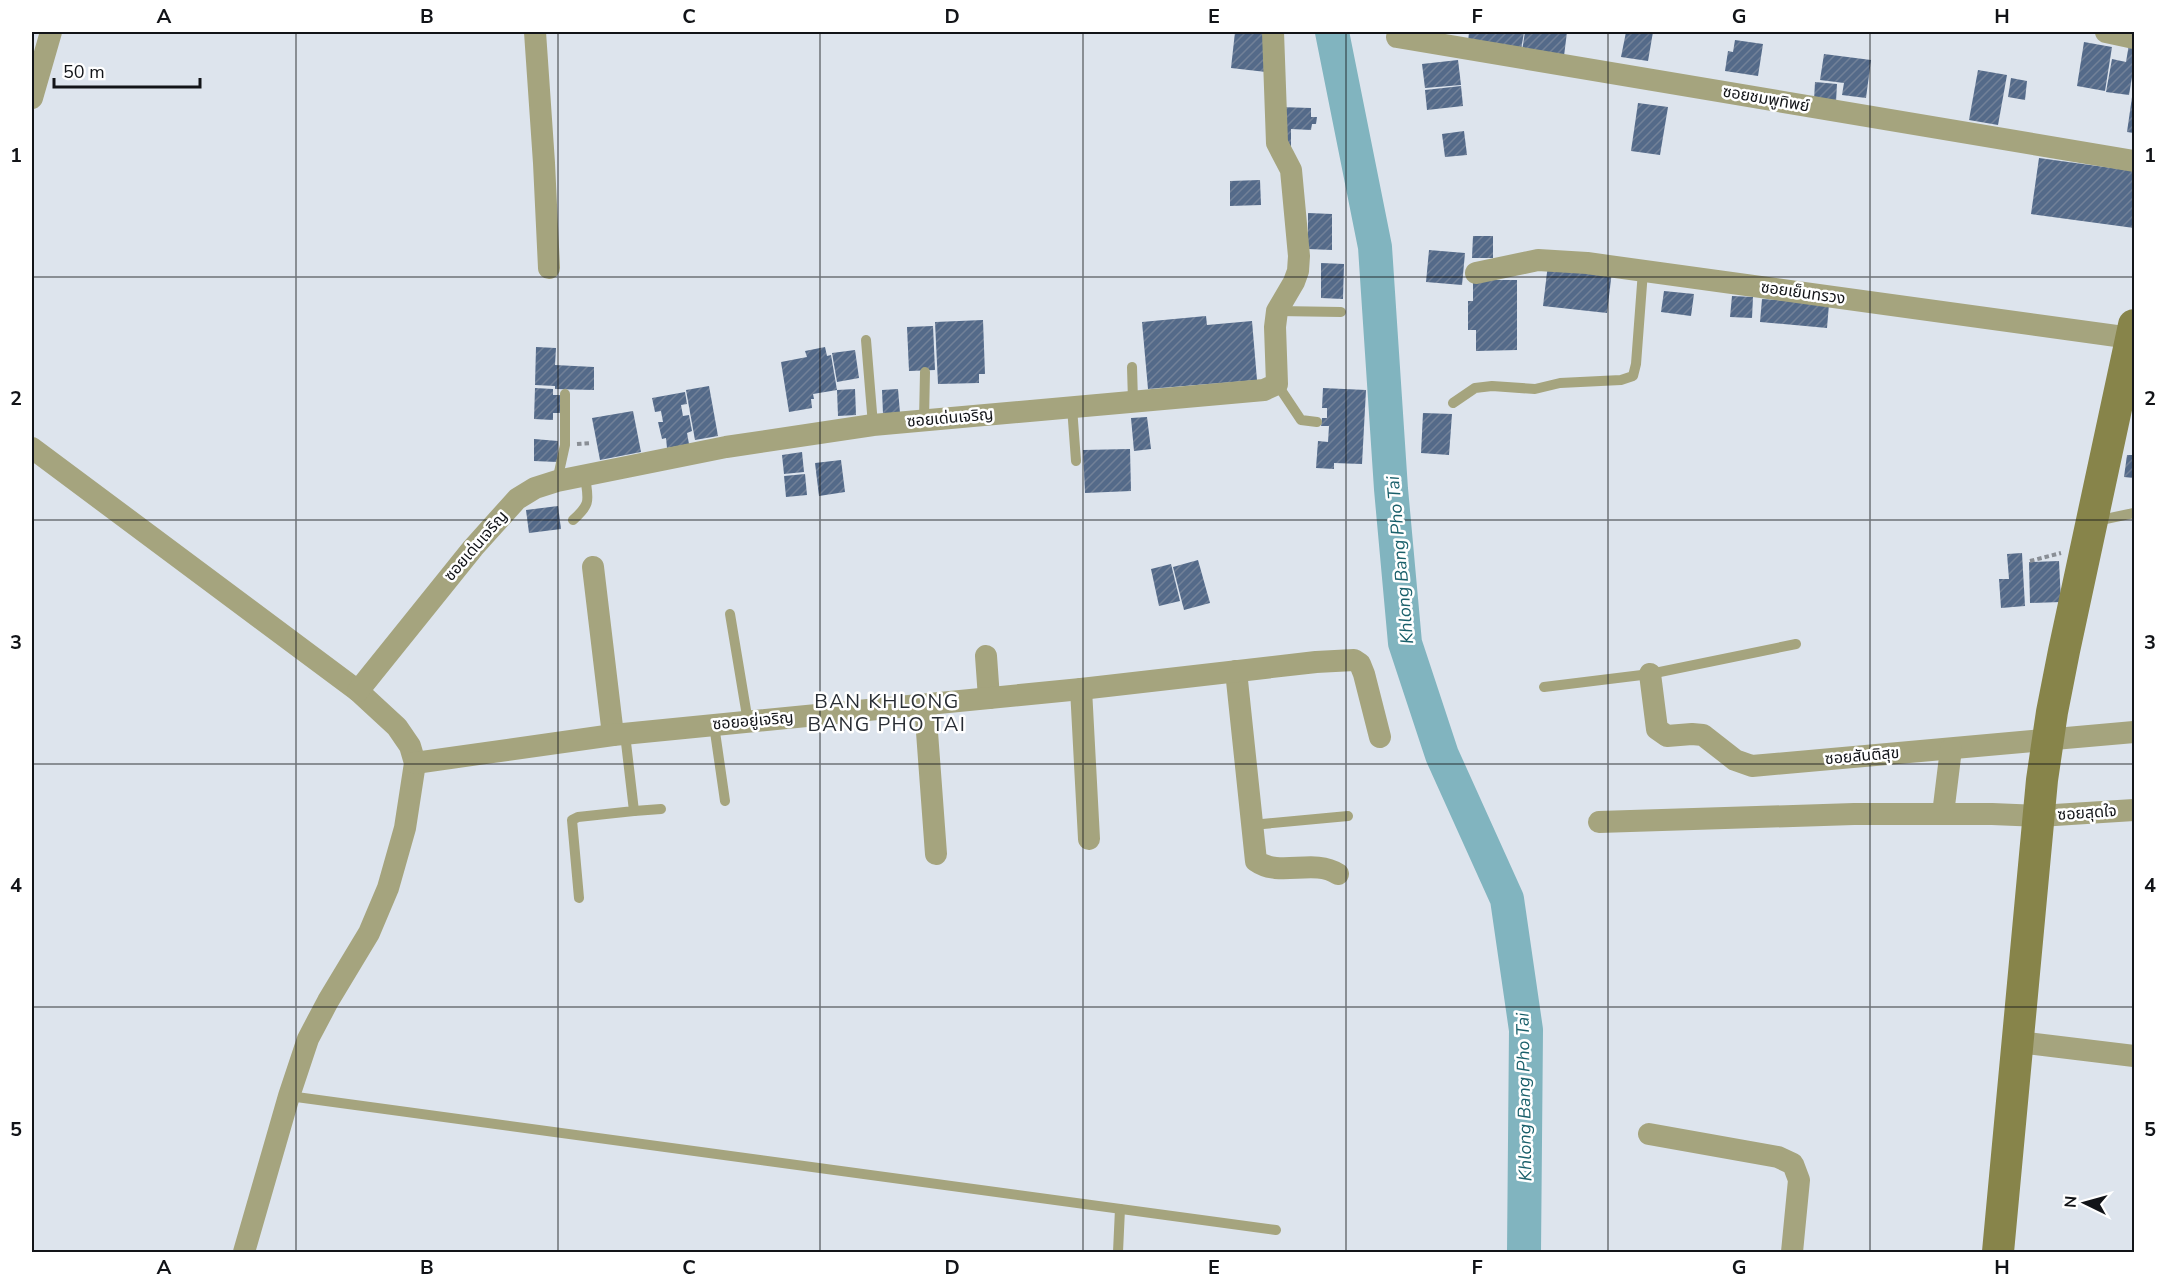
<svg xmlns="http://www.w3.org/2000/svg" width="2166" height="1284" font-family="'Nunito Sans','Noto Sans Thai',sans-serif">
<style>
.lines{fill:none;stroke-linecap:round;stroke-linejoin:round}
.river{stroke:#81b4bf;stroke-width:34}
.building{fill:url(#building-hatch)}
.path{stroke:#898e95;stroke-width:4;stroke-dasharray:4.5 3;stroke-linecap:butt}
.lane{stroke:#a5a47e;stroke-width:10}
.street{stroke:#a5a47e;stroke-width:22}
.secondary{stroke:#87844a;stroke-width:32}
.grid{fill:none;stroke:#121418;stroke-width:1.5;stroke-opacity:0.55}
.labels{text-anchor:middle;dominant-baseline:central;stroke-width:5;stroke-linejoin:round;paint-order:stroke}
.street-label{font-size:16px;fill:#121418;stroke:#fff}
.water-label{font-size:18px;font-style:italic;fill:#195f6a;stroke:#fff}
.quarter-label{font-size:20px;letter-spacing:1.5px;fill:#292e35;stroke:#fff}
.neatline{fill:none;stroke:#121418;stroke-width:2}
.grid-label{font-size:20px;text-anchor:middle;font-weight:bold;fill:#121418}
</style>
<defs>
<pattern id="building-hatch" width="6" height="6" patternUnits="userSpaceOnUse" patternTransform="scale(1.5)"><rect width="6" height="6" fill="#546a89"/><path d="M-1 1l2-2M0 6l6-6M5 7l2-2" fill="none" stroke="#728198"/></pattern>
</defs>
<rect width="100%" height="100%" fill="#dde4ed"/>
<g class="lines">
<polyline class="river" points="1332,32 1375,247 1391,489 1405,643 1442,755 1507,899 1526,1030 1524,1252"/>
</g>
<g class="building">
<polygon points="1235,32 1267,32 1266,72 1231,68"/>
<polygon points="1469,32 1524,32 1521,50 1468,42"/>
<polygon points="1525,32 1567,32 1564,56 1522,51"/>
<polygon points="1626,32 1653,32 1648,61 1621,57"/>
<polygon points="1735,40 1763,44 1758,76 1725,71 1728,51 1733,52"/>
<polygon points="2084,42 2112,47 2105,91 2077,86"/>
<polygon points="2129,44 2134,45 2134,65 2129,95 2106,92 2112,59 2126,62"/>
<polygon points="1824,54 1871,60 1866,98 1842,95 1844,83 1820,80"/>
<polygon points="1458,60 1461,85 1425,88 1422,64"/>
<polygon points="1978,70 2007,75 1998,125 1969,120"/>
<polygon points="2011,78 2027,81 2025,100 2008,97"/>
<polygon points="1815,82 1837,84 1836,102 1814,100"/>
<polygon points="1461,86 1463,106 1427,110 1425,90"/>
<polygon points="2132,97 2134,98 2134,133 2127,132"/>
<polygon points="1638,103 1668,107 1660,155 1631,151"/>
<polygon points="1280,107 1311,108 1311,117 1317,117 1316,124 1312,124 1311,130 1291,129 1291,146 1279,145"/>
<polygon points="1464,131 1467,155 1445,157 1442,134"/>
<polygon points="2039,158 2134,171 2134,228 2031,214"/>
<polygon points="1260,180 1261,205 1230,206 1230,181"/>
<polygon points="1308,213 1332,214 1332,250 1308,249"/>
<polygon points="1473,236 1493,236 1493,258 1472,258"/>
<polygon points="1429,250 1465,253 1462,285 1426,282"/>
<polygon points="1321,263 1344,264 1343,299 1321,298"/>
<polygon points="1548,264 1612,271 1607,313 1543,306"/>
<polygon points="1473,280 1517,280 1517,350 1476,351 1476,330 1468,330 1468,301 1473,301"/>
<polygon points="1664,291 1694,294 1691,316 1661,312"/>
<polygon points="1732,296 1753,297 1752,318 1730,317"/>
<polygon points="1762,299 1829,304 1827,328 1760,322"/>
<polygon points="1206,316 1207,325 1252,321 1257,380 1148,389 1142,322"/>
<polygon points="983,320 985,374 979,374 979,383 938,384 935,322"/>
<polygon points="933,326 935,370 909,371 907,327"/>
<polygon points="536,347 556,348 555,365 594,367 594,390 555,389 555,386 535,385"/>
<polygon points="825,347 827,356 831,355 837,390 813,394 814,399 811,399 812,408 789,412 781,362 807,357 805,351"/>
<polygon points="855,350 859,378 837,382 832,353"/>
<polygon points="709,386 718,436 695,440 686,390"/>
<polygon points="535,388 553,389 553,395 560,395 560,413 553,413 553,420 534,419"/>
<polygon points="1323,388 1366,390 1362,464 1334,463 1334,469 1316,468 1318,441 1328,442 1329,426 1321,426 1322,418 1327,418 1327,408 1322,408"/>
<polygon points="855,389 856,415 838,416 837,390"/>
<polygon points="898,389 900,413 883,414 882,390"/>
<polygon points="685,392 687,404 681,405 683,416 689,415 692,431 687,433 689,444 667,448 666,438 662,439 658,422 663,422 661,411 655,412 652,398"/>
<polygon points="633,411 641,452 600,460 592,418"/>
<polygon points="1423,413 1452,414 1449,455 1421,453"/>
<polygon points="1147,417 1151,449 1134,451 1131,418"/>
<polygon points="534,439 558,441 557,462 534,461"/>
<polygon points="1130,449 1131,491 1085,493 1083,450"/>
<polygon points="802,452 804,472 784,474 782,455"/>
<polygon points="2127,455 2134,455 2134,478 2124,477"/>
<polygon points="841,460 845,492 819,496 815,463"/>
<polygon points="805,474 807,495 786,497 784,476"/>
<polygon points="558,506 561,529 529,533 526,510"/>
<polygon points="2022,553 2025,606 2001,608 1999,579 2009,579 2007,554"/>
<polygon points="1198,560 1210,603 1184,610 1173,567"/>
<polygon points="2059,561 2061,602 2030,603 2029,562"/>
<polygon points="1171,564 1180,601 1159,606 1151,569"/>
</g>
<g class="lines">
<g class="path">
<polyline points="577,444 591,443"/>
<polyline points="2030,561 2061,553"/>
</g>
<g class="lane">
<polyline points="1278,311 1341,312"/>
<polyline points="866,340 873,425"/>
<polyline points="1132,367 1133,401"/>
<polyline points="1277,384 1301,420 1317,422"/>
<polyline points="1453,403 1475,388 1492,386 1535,389 1560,383 1621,380 1633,376 1636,364 1643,271"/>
<polyline points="1072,407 1076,461"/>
<polyline points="924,420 925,372"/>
<polyline points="557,481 565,445 565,394"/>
<path d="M 573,520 C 592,503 588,500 585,476"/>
<polyline points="2096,521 2134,513"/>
<polyline points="730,614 748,722"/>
<polyline points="1544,687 1650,674 1796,644"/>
<polyline points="714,725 725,801"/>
<polyline points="634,811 661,809"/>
<polyline points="1252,825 1348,816"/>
<polyline points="579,898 572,820 578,817 634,811 625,734"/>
<polyline points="289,1096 1276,1230"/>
<polyline points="1118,1252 1120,1209"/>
</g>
<g class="street">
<polyline points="535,32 544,163 549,268"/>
<polyline points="2106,32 2134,38"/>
<polyline points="1397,37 2134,161"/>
<polyline points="32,98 51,32"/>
<polyline points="1476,273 1538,260 1587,263 2131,338"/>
<polyline points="32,448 358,691 397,727 410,746 415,763 405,828 388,888 369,933 328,1001 308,1039 289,1096 244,1252"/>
<polyline points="593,567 613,735"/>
<polyline points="986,656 989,698"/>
<path d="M 1236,671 L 1256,861 C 1280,878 1313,858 1338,874"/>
<polyline points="1650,674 1657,729 1667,736 1692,734 1703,735 1735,760 1752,766 2134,732"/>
<polyline points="1081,689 1089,839"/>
<polyline points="358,691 473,548 517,499 535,488 557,481 726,447 873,425 1264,390 1277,384 1275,327 1277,311 1294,282 1298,271 1299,256 1291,170 1277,143 1273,32"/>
<polyline points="925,705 936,854"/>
<polyline points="415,763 613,735 1081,689 1316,662 1354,660 1360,664 1364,674 1380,737"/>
<polyline points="1943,814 1951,749"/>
<polyline points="1599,822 1854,814 1992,814 2039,816 2134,810"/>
<polyline points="2019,1042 2134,1056"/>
<polyline points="1649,1134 1778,1157 1793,1164 1799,1180 1792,1252"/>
</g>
<polyline class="secondary" points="1998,1252 2042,780 2052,712 2064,651 2134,325"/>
</g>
<path class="grid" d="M 296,32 L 296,1252M 558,32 L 558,1252M 820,32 L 820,1252M 1083,32 L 1083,1252M 1346,32 L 1346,1252M 1608,32 L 1608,1252M 1870,32 L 1870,1252M 32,277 L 2134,277M 32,520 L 2134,520M 32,764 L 2134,764M 32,1007 L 2134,1007"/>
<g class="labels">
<g class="street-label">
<text transform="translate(1766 99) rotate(10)">ซอยชมพูทิพย์</text>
<text transform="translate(1803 293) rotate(8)">ซอยเย็นทรวง</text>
<text transform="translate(950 418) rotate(-5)">ซอยเด่นเจริญ</text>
<text transform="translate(476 546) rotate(-49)">ซอยเด่นเจริญ</text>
<text transform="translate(753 721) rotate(-5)">ซอยอยู่เจริญ</text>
<text transform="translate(1862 756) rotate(-5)">ซอยสันติสุข</text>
<text transform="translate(2087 813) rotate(-4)">ซอยสุดใจ</text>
</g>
<g class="water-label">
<text transform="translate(1400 560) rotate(-95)">Khlong Bang Pho Tai</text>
<text transform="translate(1524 1097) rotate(-91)">Khlong Bang Pho Tai</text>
</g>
<g class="quarter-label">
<text x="887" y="701">BAN KHLONG<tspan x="887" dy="23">BANG PHO TAI</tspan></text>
</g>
</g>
<rect width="2166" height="1284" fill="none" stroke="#ffffff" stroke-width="66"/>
<g transform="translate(2085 1203) rotate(275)" stroke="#ffffff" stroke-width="4.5" paint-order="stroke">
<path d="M0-4.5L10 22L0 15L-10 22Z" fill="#121418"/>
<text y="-9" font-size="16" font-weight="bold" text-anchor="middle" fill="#121418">N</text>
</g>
<path d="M54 78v9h146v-9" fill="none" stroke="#121418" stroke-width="3"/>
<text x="63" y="78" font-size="18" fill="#121418" stroke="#ffffff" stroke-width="4.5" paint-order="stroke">50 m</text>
<rect x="33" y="33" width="2100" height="1218" class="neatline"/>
<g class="grid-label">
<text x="164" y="23">A</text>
<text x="427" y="23">B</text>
<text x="689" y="23">C</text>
<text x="952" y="23">D</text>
<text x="1214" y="23">E</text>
<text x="1477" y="23">F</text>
<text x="1739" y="23">G</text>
<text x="2002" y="23">H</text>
<text x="16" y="162">1</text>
<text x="2150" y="162">1</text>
<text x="16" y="405">2</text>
<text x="2150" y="405">2</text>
<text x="16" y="649">3</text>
<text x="2150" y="649">3</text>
<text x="16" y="892">4</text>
<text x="2150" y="892">4</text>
<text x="16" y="1136">5</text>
<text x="2150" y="1136">5</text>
<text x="164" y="1274">A</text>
<text x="427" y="1274">B</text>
<text x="689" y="1274">C</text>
<text x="952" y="1274">D</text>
<text x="1214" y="1274">E</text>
<text x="1477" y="1274">F</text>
<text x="1739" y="1274">G</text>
<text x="2002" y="1274">H</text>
</g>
</svg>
